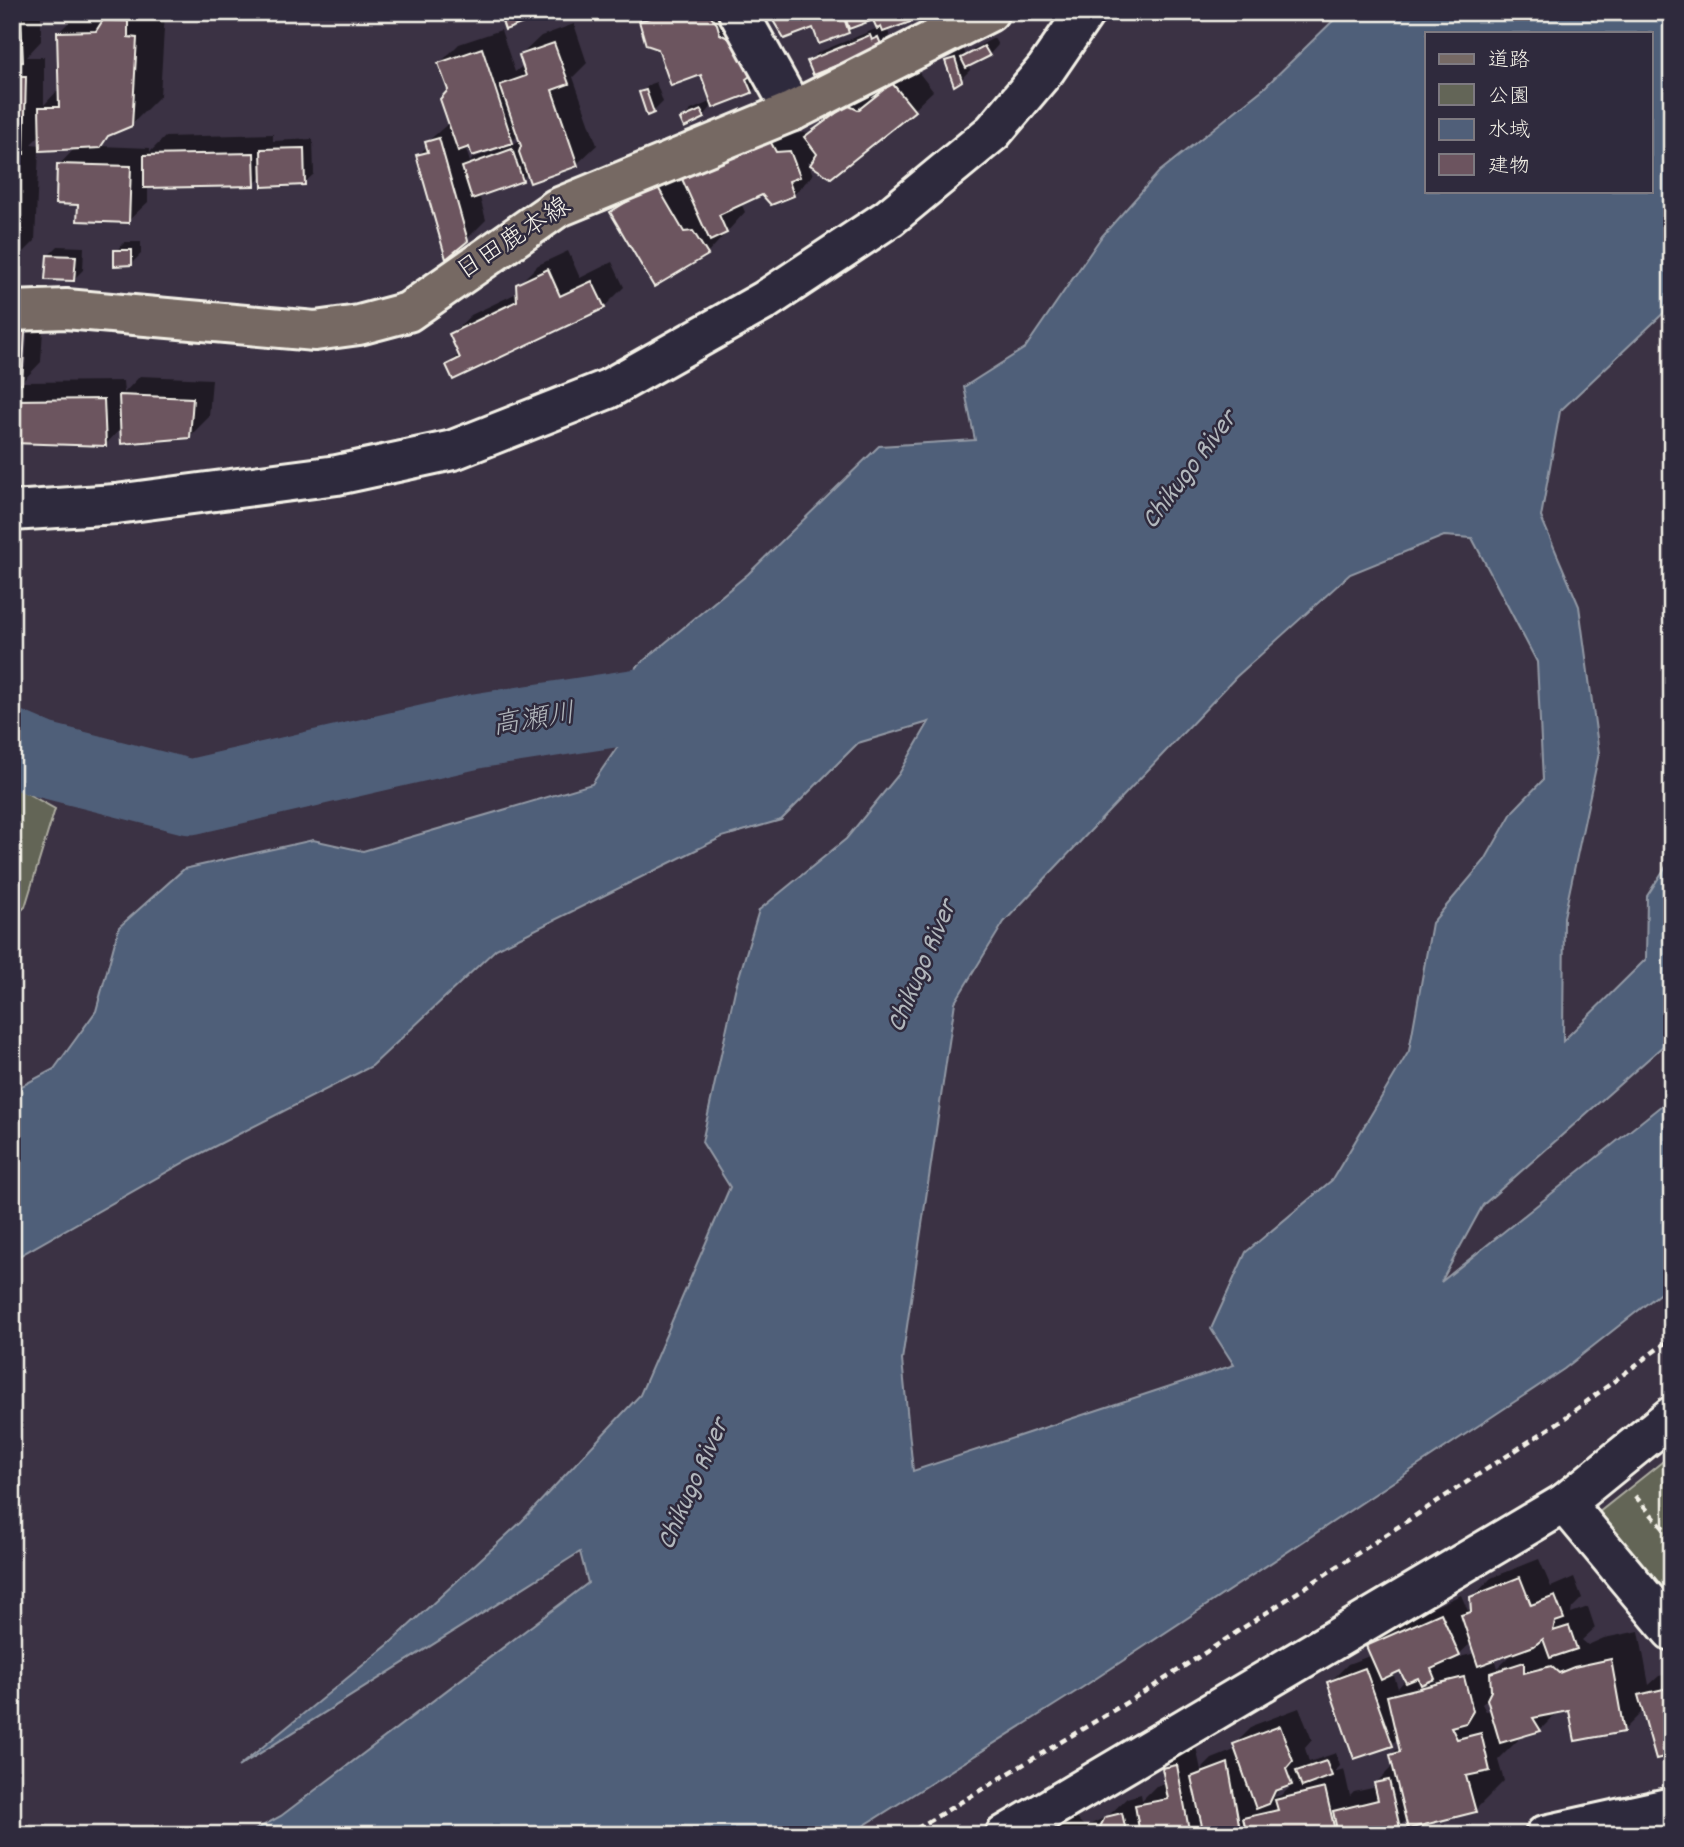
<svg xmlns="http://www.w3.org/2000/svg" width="1684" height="1847" font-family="Dekko,'Klee One',sans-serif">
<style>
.green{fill:#636557;stroke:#acaba0;stroke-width:2}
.water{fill:#505f79;stroke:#9299a5;stroke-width:2;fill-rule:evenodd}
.shadow{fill:#0007;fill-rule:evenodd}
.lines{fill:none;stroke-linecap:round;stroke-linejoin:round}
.river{stroke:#505f79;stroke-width:75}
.building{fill:#6c545f;stroke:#f4f1e8;stroke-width:2}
.minor-casing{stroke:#f4f1e8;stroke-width:44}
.tertiary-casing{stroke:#f4f1e8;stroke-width:44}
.primary-casing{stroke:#f4f1e8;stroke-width:44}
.path{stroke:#f4f1e8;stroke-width:4.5;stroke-dasharray:7 5;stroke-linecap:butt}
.minor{stroke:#2f2a3d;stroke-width:38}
.tertiary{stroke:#2f2a3d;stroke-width:38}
.primary{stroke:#766964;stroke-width:38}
.labels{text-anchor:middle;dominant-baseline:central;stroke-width:5;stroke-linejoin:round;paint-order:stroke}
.street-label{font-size:26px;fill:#f4f1e8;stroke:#2f2a3d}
.water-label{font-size:28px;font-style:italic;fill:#b2b7bc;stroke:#2f2a3d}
</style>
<rect width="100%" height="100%" fill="#3b3244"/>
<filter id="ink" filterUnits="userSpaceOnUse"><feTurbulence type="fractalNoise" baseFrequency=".0143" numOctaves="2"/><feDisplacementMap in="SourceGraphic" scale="14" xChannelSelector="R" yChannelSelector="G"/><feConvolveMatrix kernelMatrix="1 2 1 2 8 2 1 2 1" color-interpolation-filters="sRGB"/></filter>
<g filter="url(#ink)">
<g class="green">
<polygon points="12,785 55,809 25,907 12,919"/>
<polygon points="1672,1454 1672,1606 1598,1513"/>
</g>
<path class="water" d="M 1342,12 L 1672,12 L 1672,305 L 1560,411 L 1541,517 L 1579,606 L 1599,753 L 1564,917 L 1563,1041 L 1646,959 L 1647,896 L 1672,857 L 1672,1038 L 1483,1205 L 1441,1282 L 1672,1097 L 1672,1284 L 1564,1369 L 1077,1691 L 849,1835 L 246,1835 L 281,1816 L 588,1583 L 580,1552 L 238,1767 L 389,1644 L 522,1521 L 640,1395 L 730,1187 L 702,1142 L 735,990 L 759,910 L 846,839 L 899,774 L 929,722 L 858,743 L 781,820 L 722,837 L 496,949 L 372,1066 L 190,1159 L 12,1260 L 12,1091 L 54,1069 L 96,1011 L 119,927 L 184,869 L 313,840 L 363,851 L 592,784 L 618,746 L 636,667 L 748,574 L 879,446 L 975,440 L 964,387 L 1025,348 L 1102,236 L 1159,172 L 1263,89 ZM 1427,33 L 1651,33 L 1651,191 L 1427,191 ZM 1444,536 L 1472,538 L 1537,662 L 1543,780 L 1513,811 L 1485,860 L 1432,923 L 1409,1051 L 1332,1180 L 1246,1252 L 1211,1329 L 1234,1365 L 913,1471 L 902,1360 L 955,1002 L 1004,922 L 1236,677 L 1350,574 Z"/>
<g class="shadow">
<path d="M 12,12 L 41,12 L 41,41 L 26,57 L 44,57 L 44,105 L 60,88 L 58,33 L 79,12 L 165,12 L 160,96 L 131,125 L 114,131 L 100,146 L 150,148 L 150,152 L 165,137 L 273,134 L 273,141 L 313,139 L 314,174 L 304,183 L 264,175 L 254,184 L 148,186 L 148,202 L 128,221 L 80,204 L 59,165 L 76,147 L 39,149 L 35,241 L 16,260 L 12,260 ZM 41,134 L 42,145 L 31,144 Z"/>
<polygon points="650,12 738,12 771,72 751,92 712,106 704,116 682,119 691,110 712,101 703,73 659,48 641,21"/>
<polygon points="770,12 923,12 918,17 887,29 890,36 881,46 809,62 819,52 878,28 874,18 856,25 849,32 814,26"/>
<path d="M 574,24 L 587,63 L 573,77 L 597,145 L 577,164 L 528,173 L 522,179 L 479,194 L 486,220 L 467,239 L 418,155 L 428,146 L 427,142 L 450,122 L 450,90 L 440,63 L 459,44 L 501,30 L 515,72 L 524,65 L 521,55 L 541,36 ZM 519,134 L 521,141 L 507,146 ZM 506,143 L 507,146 L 473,158 L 470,162 L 465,146 Z"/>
<polygon points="994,38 998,45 989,55 969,65 970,70 961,79 947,61 956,52 964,50 966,56 973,49"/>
<polygon points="913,65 933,91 913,110 831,176 808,162 813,175 793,195 762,193 741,203 745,212 707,254 612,212 632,193 676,166 684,180 703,160 789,120 795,134 809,132 810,134 826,118 868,86 878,92"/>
<polygon points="656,82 663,102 653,112 641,93 650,84"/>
<polygon points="125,242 141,242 141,254 131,264 116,251"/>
<polygon points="58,246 84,247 83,270 74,279 48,256"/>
<polygon points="568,251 580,278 612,262 624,287 604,307 448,365 460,353 451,334 471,315 519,292 518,285 538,265"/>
<path d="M 12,313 L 44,313 L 41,362 L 22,382 L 123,381 L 124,393 L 140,376 L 212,379 L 209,417 L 190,436 L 122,427 L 106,444 L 12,441 L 12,387 L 17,382 L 12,383 ZM 24,323 L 28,323 L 25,367 L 21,367 Z"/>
<path d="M 1539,1559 L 1551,1587 L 1574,1577 L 1582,1598 L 1572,1608 L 1571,1613 L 1588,1607 L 1595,1628 L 1582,1640 L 1588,1645 L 1604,1638 L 1639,1631 L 1649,1685 L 1659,1676 L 1672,1673 L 1672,1753 L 1644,1710 L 1624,1730 L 1570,1709 L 1558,1712 L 1540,1730 L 1517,1737 L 1518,1740 L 1498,1760 L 1504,1781 L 1475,1810 L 1407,1819 L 1399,1827 L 1365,1835 L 1039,1835 L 1073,1815 L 1085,1827 L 1108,1816 L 1127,1798 L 1141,1794 L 1142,1800 L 1156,1786 L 1167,1784 L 1164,1769 L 1183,1749 L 1196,1747 L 1201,1770 L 1212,1759 L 1237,1749 L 1235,1744 L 1254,1725 L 1299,1708 L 1312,1740 L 1305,1748 L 1309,1762 L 1336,1753 L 1340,1766 L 1334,1772 L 1344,1769 L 1350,1796 L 1354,1792 L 1377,1787 L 1376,1783 L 1394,1765 L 1391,1755 L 1401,1746 L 1399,1737 L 1392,1744 L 1329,1683 L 1348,1664 L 1372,1655 L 1368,1647 L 1388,1627 L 1461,1595 L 1468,1611 L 1472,1606 L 1472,1598 L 1491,1578 ZM 1472,1642 L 1476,1653 L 1455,1658 ZM 1515,1651 L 1498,1668 L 1495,1658 ZM 1401,1669 L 1406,1679 L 1398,1688 L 1393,1673 ZM 1489,1698 L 1492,1710 L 1486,1711 L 1482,1704 ZM 1295,1782 L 1282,1795 L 1273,1797 L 1285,1786 Z"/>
</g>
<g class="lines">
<polyline class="river" points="12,747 40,759 190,797 476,731 730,692"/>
</g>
<g class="building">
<polygon points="507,12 544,12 545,15 505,30 500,15"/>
<polygon points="670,12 708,12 717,24 720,34 730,39 756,72 746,79 752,93 713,108 701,75 671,86 658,49 646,45 639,21"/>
<polygon points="768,12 842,12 849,33 819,44 813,28 784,39"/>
<polygon points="844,12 917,12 919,19 883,32 881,27 877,29 873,20 849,29"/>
<polygon points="12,19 21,19 23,62 12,63"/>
<polygon points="103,20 128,21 128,37 137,38 132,126 108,136 100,148 40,151 39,107 59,107 57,32 96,31"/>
<polygon points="870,35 872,40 878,37 882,47 813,75 807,61"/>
<polygon points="554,43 569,84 552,90 578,166 530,183 519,152 521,146 500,85 526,76 519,55"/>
<polygon points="984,46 990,56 966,68 961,58"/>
<polygon points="482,48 513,143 472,156 469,147 458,151 440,99 448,90 438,63"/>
<polygon points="955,58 962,81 954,86 945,61"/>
<polygon points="12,76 26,76 24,154 12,153"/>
<polygon points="892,83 915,111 831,178 810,165 817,154 804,137 847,105 858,110"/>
<polygon points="646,90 654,113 647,116 639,92"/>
<polygon points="701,110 705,118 684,128 680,119"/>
<polygon points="439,138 468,241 446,259 416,155 428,152 425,142"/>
<polygon points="769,139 776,152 790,151 800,177 789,181 794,196 771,205 762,195 719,215 727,233 710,241 682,179"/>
<polygon points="304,148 305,185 262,187 261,149"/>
<polygon points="512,149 523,181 472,199 462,167"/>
<polygon points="254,153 255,186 144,188 144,155"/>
<polygon points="12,163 20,163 17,262 12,262"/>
<polygon points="57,164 131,166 129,223 77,221 78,205 56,204"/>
<polygon points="656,184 684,232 693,231 708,255 654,287 610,212"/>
<polygon points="114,250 132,250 132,265 114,266"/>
<polygon points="47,255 76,256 74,281 45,280"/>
<polygon points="548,269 560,296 592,281 605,308 453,380 446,365 460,358 449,334 517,301 516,284"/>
<polygon points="12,332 25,332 22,384 12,385"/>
<polygon points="119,395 193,398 190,438 121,444"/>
<polygon points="104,399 106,446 12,443 12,400"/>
<polygon points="1520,1577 1531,1605 1555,1596 1564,1619 1555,1622 1553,1631 1569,1626 1577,1649 1550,1658 1543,1639 1534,1646 1478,1666 1461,1615 1471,1612 1470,1597"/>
<polygon points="1441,1613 1460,1656 1431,1669 1435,1679 1421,1685 1418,1678 1406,1683 1400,1671 1381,1680 1366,1646"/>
<polygon points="1611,1659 1624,1732 1575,1741 1569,1711 1533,1718 1541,1731 1500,1743 1487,1699 1491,1691 1490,1673 1524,1662 1524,1673 1551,1666 1559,1673 1574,1667"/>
<polygon points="1365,1668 1393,1746 1354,1759 1327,1682"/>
<polygon points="1464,1677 1473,1711 1466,1723 1451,1727 1457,1739 1481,1733 1490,1771 1466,1776 1476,1812 1408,1829 1390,1755 1400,1752 1387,1696"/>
<polygon points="1672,1687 1672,1755 1656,1759 1638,1695"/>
<polygon points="1280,1726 1293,1761 1286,1769 1292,1785 1275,1791 1269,1804 1256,1809 1233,1744"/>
<polygon points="1326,1761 1332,1776 1302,1787 1296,1771"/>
<polygon points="1228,1763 1241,1835 1204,1835 1191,1777"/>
<polygon points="1177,1765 1190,1835 1140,1835 1135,1805 1168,1799 1162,1768"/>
<polygon points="1389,1780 1400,1828 1373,1835 1338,1835 1333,1811 1378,1800 1374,1783"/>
<polygon points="1325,1788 1336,1835 1247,1835 1243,1818 1278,1810 1275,1800"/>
<polygon points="1122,1813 1127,1835 1088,1835 1098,1831 1105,1817"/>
</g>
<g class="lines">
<defs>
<g id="minor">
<polyline points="738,12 793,111"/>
<polyline points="12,511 116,504 337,475 453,450 608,389 764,301 889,218 993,132 1046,69 1085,12"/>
<polyline points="1565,1503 1672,1631"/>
<polyline points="1545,1835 1672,1807"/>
</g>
<polyline id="tertiary" points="1005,1835 1565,1503 1672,1416"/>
<polyline id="primary" points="12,311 66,309 315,331 359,325 408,312 557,208 793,111 989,12"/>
</defs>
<use href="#minor" class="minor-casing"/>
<use href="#tertiary" class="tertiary-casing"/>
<use href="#primary" class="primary-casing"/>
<g class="path">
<polyline points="1635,1496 1672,1538"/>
<polyline points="906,1835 1154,1686 1562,1420 1672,1338"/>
</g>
<use href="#minor" class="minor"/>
<use href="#tertiary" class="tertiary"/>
<use href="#primary" class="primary"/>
</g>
</g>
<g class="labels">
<g class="street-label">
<text transform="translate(514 240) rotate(-33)">日田鹿本線</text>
</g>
<g class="water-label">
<text transform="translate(1191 471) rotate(-53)">Chikugo River</text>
<text transform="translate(534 722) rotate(-9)">高瀬川</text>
<text transform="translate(924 967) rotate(-67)">Chikugo River</text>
<text transform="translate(695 1485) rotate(-66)">Chikugo River</text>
</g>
</g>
<rect width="1684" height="1847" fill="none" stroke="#2f2a3d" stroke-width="42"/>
<rect x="21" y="21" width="1642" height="1805" fill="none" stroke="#f4f1e8" stroke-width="2.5" filter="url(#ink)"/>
<rect x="1425" y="32" width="228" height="161" fill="#2f2a3d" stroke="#7e7a81" stroke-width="2"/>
<rect x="1439" y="54" width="35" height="10" fill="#766964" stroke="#7e7a81" stroke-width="2"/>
<text x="1488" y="66" font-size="21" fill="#f4f1e8">道路</text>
<rect x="1439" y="84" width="35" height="21" fill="#636557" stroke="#7e7a81" stroke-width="2"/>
<text x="1488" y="102" font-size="21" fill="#f4f1e8">公園</text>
<rect x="1439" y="119" width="35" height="21" fill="#505f79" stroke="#7e7a81" stroke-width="2"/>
<text x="1488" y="136" font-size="21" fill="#f4f1e8">水域</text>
<rect x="1439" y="154" width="35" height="21" fill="#6c545f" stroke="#7e7a81" stroke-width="2"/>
<text x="1488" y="172" font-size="21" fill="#f4f1e8">建物</text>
</svg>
